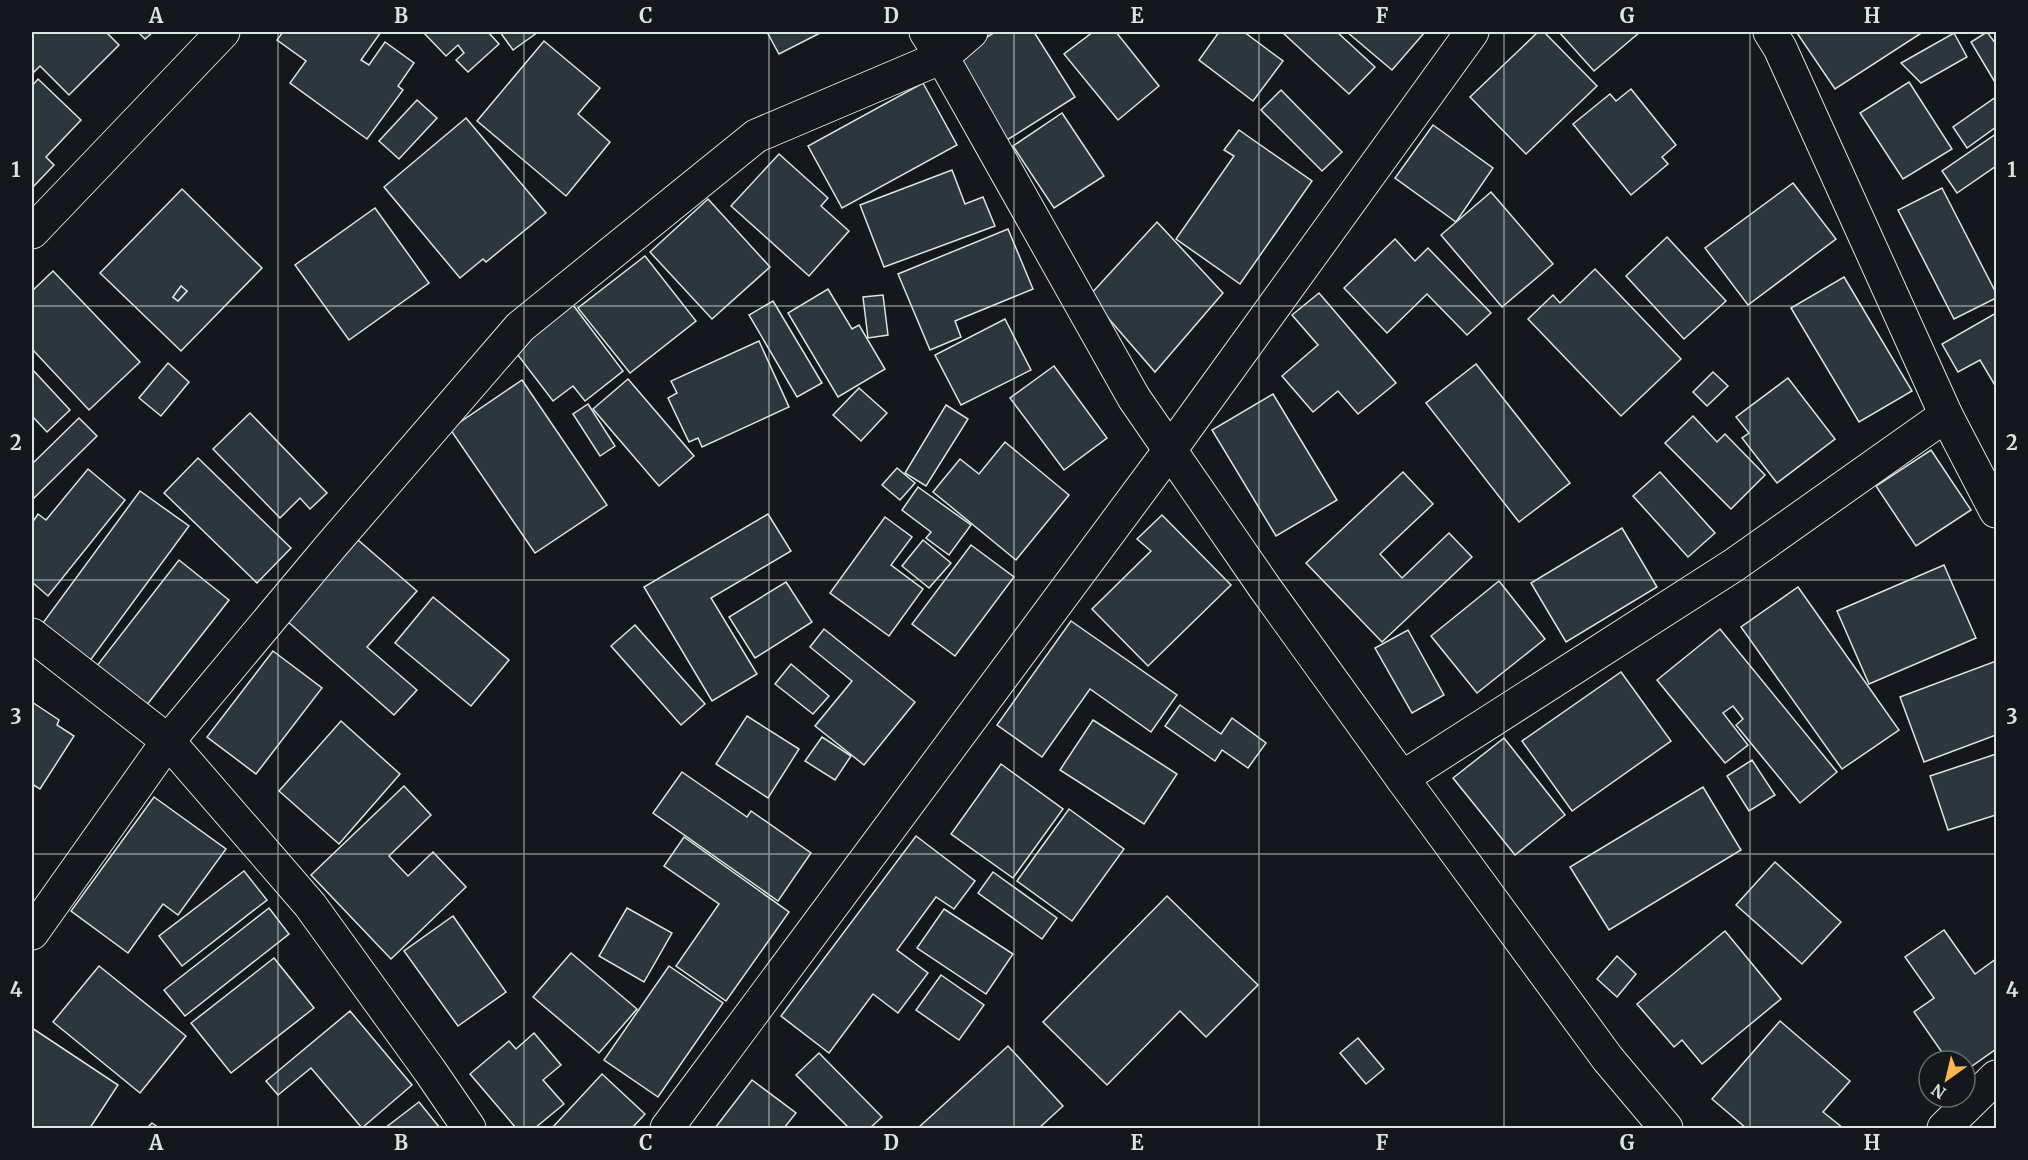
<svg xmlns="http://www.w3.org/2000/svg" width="2028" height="1160" font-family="Merriweather,serif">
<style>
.building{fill:#2c363c;stroke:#d8e6dc;stroke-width:1.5;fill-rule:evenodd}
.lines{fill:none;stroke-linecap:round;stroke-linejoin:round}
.minor-casing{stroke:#d8e6dc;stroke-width:35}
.minor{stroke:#14181c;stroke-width:33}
.grid{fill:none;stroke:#d8e6dc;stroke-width:1.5;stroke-opacity:0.55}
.neatline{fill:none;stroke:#d8e6dc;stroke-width:2}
.grid-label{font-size:20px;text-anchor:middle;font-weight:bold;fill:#d8e6dc}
</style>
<rect width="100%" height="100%" fill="#14181c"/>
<g class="building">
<polygon points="32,32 106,32 119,45 69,95 40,66 32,74"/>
<polygon points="138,32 153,32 145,39"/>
<polygon points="283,32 381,32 361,60 369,65 385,42 414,63 398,86 403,90 367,139 290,83 306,61 277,40"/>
<polygon points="423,32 488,32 499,44 468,72 456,60 464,53 458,45 446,56"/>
<polygon points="500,32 538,32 513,50"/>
<polygon points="767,32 822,32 779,54"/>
<polygon points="995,32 1034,32 1075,97 1007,140 955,57"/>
<polygon points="1093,32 1116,32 1159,86 1118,120 1064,54"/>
<polygon points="1219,32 1244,32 1283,61 1253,101 1199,60"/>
<polygon points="1282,32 1337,32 1375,67 1349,94"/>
<polygon points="1347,32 1425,32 1392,70"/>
<polygon points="1538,32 1544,32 1597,86 1526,154 1470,97"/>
<polygon points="1559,32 1640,32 1594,71"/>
<polygon points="1800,32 1923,32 1835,89 1797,33"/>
<polygon points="1987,32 1996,44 1996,84 1971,42"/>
<polygon points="1954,33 1967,57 1921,83 1901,63"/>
<polygon points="544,41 600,88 578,114 610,142 566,196 477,121"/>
<polygon points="38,79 81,120 46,157 54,165 33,187 32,185 32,86"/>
<polygon points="1909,82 1952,149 1903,179 1860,113"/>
<polygon points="923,83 957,145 842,208 808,146"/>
<polygon points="1631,89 1676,145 1662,157 1668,164 1631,195 1573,124 1610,94 1616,101"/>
<polygon points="1281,90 1342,152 1322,171 1261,110"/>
<polygon points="1996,97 1996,127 1967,148 1953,127"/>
<polygon points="417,100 437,118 399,159 379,141"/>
<polygon points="1062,113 1104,176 1054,208 1013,146"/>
<polygon points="466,118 546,213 486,262 483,259 460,278 384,187"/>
<polygon points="1433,125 1493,168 1456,222 1395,178"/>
<polygon points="1239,130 1312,181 1240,284 1176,239 1234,156 1224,150"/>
<polygon points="1996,134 1996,166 1957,193 1942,171"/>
<polygon points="779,154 828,198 821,206 849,231 809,276 731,206"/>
<polygon points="952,170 965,204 983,197 995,226 884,267 860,205"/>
<polygon points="1793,183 1836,239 1748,305 1705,248"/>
<polygon points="1942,188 1996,293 1996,298 1954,319 1898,210"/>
<path d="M 182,189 L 262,268 L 181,351 L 100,273 ZM 181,286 L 187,291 L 178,301 L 173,297 Z"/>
<polygon points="1491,192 1553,264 1502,307 1441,235"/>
<polygon points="708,199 770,267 712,319 650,252"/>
<polygon points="375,208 429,283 349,340 295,265"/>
<polygon points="1157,222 1223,293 1155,372 1089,296"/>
<polygon points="1008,229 1033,289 955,321 961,337 930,350 898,274"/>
<polygon points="1667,237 1726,301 1684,339 1626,276"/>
<polygon points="1395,239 1415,261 1428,248 1491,313 1467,335 1427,294 1387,333 1344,288"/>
<polygon points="645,256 696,321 630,373 578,308"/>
<polygon points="1595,269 1681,359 1621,416 1528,319 1553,295 1560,303"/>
<polygon points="53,271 140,362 89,410 32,349 32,291"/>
<polygon points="1844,277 1912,391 1859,422 1791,308"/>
<polygon points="181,286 187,291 178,301 173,297"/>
<polygon points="828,289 852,329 859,325 885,369 838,397 788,313"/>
<polygon points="1319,293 1396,383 1358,414 1338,391 1313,412 1282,376 1318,345 1292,315"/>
<polygon points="883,295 888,335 868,338 863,297"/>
<polygon points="773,301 822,383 797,397 749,315"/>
<polygon points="573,305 623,371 585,401 573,386 553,401 514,350"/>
<polygon points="1996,313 1996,387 1980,360 1958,372 1942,344"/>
<polygon points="1005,319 1031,370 961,405 935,355"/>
<polygon points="759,341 789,407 702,447 698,438 689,442 668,398 677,393 671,381"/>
<polygon points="168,363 189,382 161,416 139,398"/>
<polygon points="1476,364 1570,483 1519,522 1426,403"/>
<polygon points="1054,366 1107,438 1064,470 1010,398"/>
<polygon points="32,369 70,410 47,432 32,416"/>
<polygon points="1713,372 1728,386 1707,406 1693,392"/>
<polygon points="1788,378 1835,439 1777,483 1742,438 1749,433 1736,417"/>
<polygon points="628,379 694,456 659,486 593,409"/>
<polygon points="522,380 607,505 535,553 450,429"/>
<polygon points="859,388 887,413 861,441 833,415"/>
<polygon points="1273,394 1337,500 1276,536 1212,430"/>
<polygon points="588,404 615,446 600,456 573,414"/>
<polygon points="946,405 968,419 926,486 905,473"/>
<polygon points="250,413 327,493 310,509 300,498 280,518 213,449"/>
<polygon points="1693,416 1717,442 1725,434 1765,475 1731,509 1665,443"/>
<polygon points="79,418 97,436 32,500 32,464"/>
<polygon points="1005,442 1069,495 1016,560 933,492 960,459 979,474"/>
<polygon points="1931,450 1971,510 1916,546 1876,486"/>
<polygon points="198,458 291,548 257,583 164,493"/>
<polygon points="897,468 915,483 900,500 882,485"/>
<polygon points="88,469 125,500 48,596 32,582 32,523 38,514 46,520"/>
<polygon points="1403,472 1433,504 1380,554 1402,578 1449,533 1472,557 1382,642 1306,563"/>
<polygon points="1660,472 1715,533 1688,557 1633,496"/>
<polygon points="918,487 971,525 949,555 926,538 931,532 902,510"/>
<polygon points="140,491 189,526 89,662 40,627"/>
<polygon points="768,514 791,551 711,598 757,674 712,701 644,587"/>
<polygon points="1162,515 1231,585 1148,666 1092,609 1151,551 1137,539"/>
<polygon points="885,517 912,537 891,565 923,589 889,636 830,593"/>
<polygon points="1622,528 1657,587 1566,642 1531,583"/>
<polygon points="358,540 417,591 367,647 417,690 394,715 287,621"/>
<polygon points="923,540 951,563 929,588 902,566"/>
<polygon points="971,545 1014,577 955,656 912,624"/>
<polygon points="179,560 229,600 146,706 96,667"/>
<polygon points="1944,565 1976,638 1869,684 1837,611"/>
<polygon points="1499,581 1545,639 1477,693 1431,636"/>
<polygon points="786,582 812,622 755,658 729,617"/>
<polygon points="1798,587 1899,730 1842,769 1741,627"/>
<polygon points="433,597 509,660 471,706 395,643"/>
<polygon points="1071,621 1177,695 1151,732 1090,689 1042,757 997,725"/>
<polygon points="635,625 705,704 681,725 611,646"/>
<polygon points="824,629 915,702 864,765 815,726 852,681 810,647"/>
<polygon points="1720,629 1837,772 1800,803 1736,725 1743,719 1733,706 1723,713 1748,745 1725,763 1657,680"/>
<polygon points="1408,630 1444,695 1412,713 1375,648"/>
<polygon points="273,651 322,688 256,774 207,737"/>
<polygon points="1996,661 1996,735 1924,762 1900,697"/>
<polygon points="791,664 829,696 813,714 775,684"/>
<polygon points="1621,672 1671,741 1572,811 1522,741"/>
<polygon points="32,702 59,720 57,725 74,736 40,789 32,784"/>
<polygon points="1180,705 1221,734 1232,718 1266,743 1248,768 1222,750 1215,761 1165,726"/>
<polygon points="747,716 799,749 768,798 716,764"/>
<polygon points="1093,720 1177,774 1144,824 1060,770"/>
<polygon points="341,721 400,774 339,844 279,791"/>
<polygon points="822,737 851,756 835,780 805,761"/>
<polygon points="1504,738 1565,815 1515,855 1453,778"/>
<polygon points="1996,754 1996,815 1948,830 1930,776"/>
<polygon points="1752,760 1775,795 1749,811 1727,776"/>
<polygon points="1001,764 1063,809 1013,878 951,834"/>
<polygon points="682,772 747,817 751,811 811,853 778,901 653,813"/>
<polygon points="404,786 431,815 389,856 408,876 433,852 466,887 391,959 311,875"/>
<polygon points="1703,787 1741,850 1609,930 1570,867"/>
<polygon points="154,797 226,849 178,915 163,904 128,953 71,911"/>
<polygon points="1069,809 1124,849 1072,921 1017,881"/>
<polygon points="916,836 975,881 954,909 936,897 897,950 928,973 898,1013 873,994 829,1053 781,1016"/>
<polygon points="684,837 789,912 726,1001 676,966 719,904 664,866"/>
<polygon points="1775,862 1841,922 1802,964 1736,905"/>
<polygon points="244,871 267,900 182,966 159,936"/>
<polygon points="993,872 1057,918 1042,939 978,893"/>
<polygon points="1167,896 1258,985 1206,1037 1180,1011 1107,1085 1043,1022"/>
<polygon points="269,908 289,934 185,1016 164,990"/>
<polygon points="627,908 672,933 644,982 599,956"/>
<polygon points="944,909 1013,954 986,994 917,948"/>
<polygon points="453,916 506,992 458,1026 404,951"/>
<polygon points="1944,930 1975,974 1996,959 1996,1049 1965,1071 1965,1061 1948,1061 1914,1012 1934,998 1905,957"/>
<polygon points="1725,931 1781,999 1702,1064 1682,1040 1674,1047 1637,1004"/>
<polygon points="571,953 637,1009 599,1053 533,997"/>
<polygon points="1617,956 1636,974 1617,997 1597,979"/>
<polygon points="274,958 314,1008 231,1073 191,1023"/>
<polygon points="99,966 186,1036 140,1093 53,1022"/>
<polygon points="669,966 723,1003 658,1097 604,1060"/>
<polygon points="941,975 984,1005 959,1040 916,1010"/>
<polygon points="350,1011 412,1085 362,1128 311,1068 278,1095 266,1081"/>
<polygon points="1780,1021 1850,1081 1823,1112 1843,1128 1746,1128 1712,1099"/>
<polygon points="32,1028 118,1085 90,1128 32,1128"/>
<polygon points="534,1033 561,1065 543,1080 564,1104 535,1128 516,1128 470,1074 509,1041 516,1049"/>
<polygon points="1358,1038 1384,1069 1366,1084 1340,1053"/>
<polygon points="1008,1046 1063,1106 1039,1128 918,1128"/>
<polygon points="819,1053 882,1117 870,1128 849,1128 796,1075"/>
<polygon points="602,1074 645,1114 632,1128 552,1128"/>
<polygon points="752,1080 796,1113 784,1128 715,1128"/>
<polygon points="419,1102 440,1128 385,1128"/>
<polygon points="152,1123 159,1128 147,1128"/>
</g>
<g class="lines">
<defs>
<g id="minor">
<polyline points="926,32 942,57 1134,398 1265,588 1402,778 1608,1059 1666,1128"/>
<polyline points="1770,32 1780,48 1946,415 1996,511"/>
<polyline points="32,232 223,32"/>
<polyline points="32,635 168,741 310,905 430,1071 469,1128"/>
<polyline points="1402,778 1734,565 1946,415"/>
<polyline points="32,933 168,741 331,546 520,327 756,136 942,57 971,32"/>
<polyline points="667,1128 1170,450 1472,32"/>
<polyline points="1944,1128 1996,1077"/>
</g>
</defs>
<use href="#minor" class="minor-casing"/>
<use href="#minor" class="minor"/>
</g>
<path class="grid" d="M 278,32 L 278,1128M 524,32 L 524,1128M 769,32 L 769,1128M 1014,32 L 1014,1128M 1259,32 L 1259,1128M 1504,32 L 1504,1128M 1750,32 L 1750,1128M 32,306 L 1996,306M 32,580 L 1996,580M 32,854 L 1996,854"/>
<rect width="2028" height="1160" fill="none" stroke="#14181c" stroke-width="66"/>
<g transform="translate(1947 1079) rotate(214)"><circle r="28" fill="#14181c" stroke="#626a69" stroke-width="1.5"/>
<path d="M0-4.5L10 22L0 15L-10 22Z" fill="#ffb74d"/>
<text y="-9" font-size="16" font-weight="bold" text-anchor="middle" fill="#d8e6dc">N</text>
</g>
<rect x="33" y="33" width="1962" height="1094" class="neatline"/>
<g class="grid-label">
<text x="156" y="23">A</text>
<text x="401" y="23">B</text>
<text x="646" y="23">C</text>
<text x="891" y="23">D</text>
<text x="1137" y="23">E</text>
<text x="1382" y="23">F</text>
<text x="1627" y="23">G</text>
<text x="1872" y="23">H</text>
<text x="16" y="177">1</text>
<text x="2012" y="177">1</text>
<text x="16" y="450">2</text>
<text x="2012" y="450">2</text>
<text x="16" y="724">3</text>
<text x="2012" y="724">3</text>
<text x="16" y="997">4</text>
<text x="2012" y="997">4</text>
<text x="156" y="1150">A</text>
<text x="401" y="1150">B</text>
<text x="646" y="1150">C</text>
<text x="891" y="1150">D</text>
<text x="1137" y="1150">E</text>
<text x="1382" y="1150">F</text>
<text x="1627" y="1150">G</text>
<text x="1872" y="1150">H</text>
</g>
</svg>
